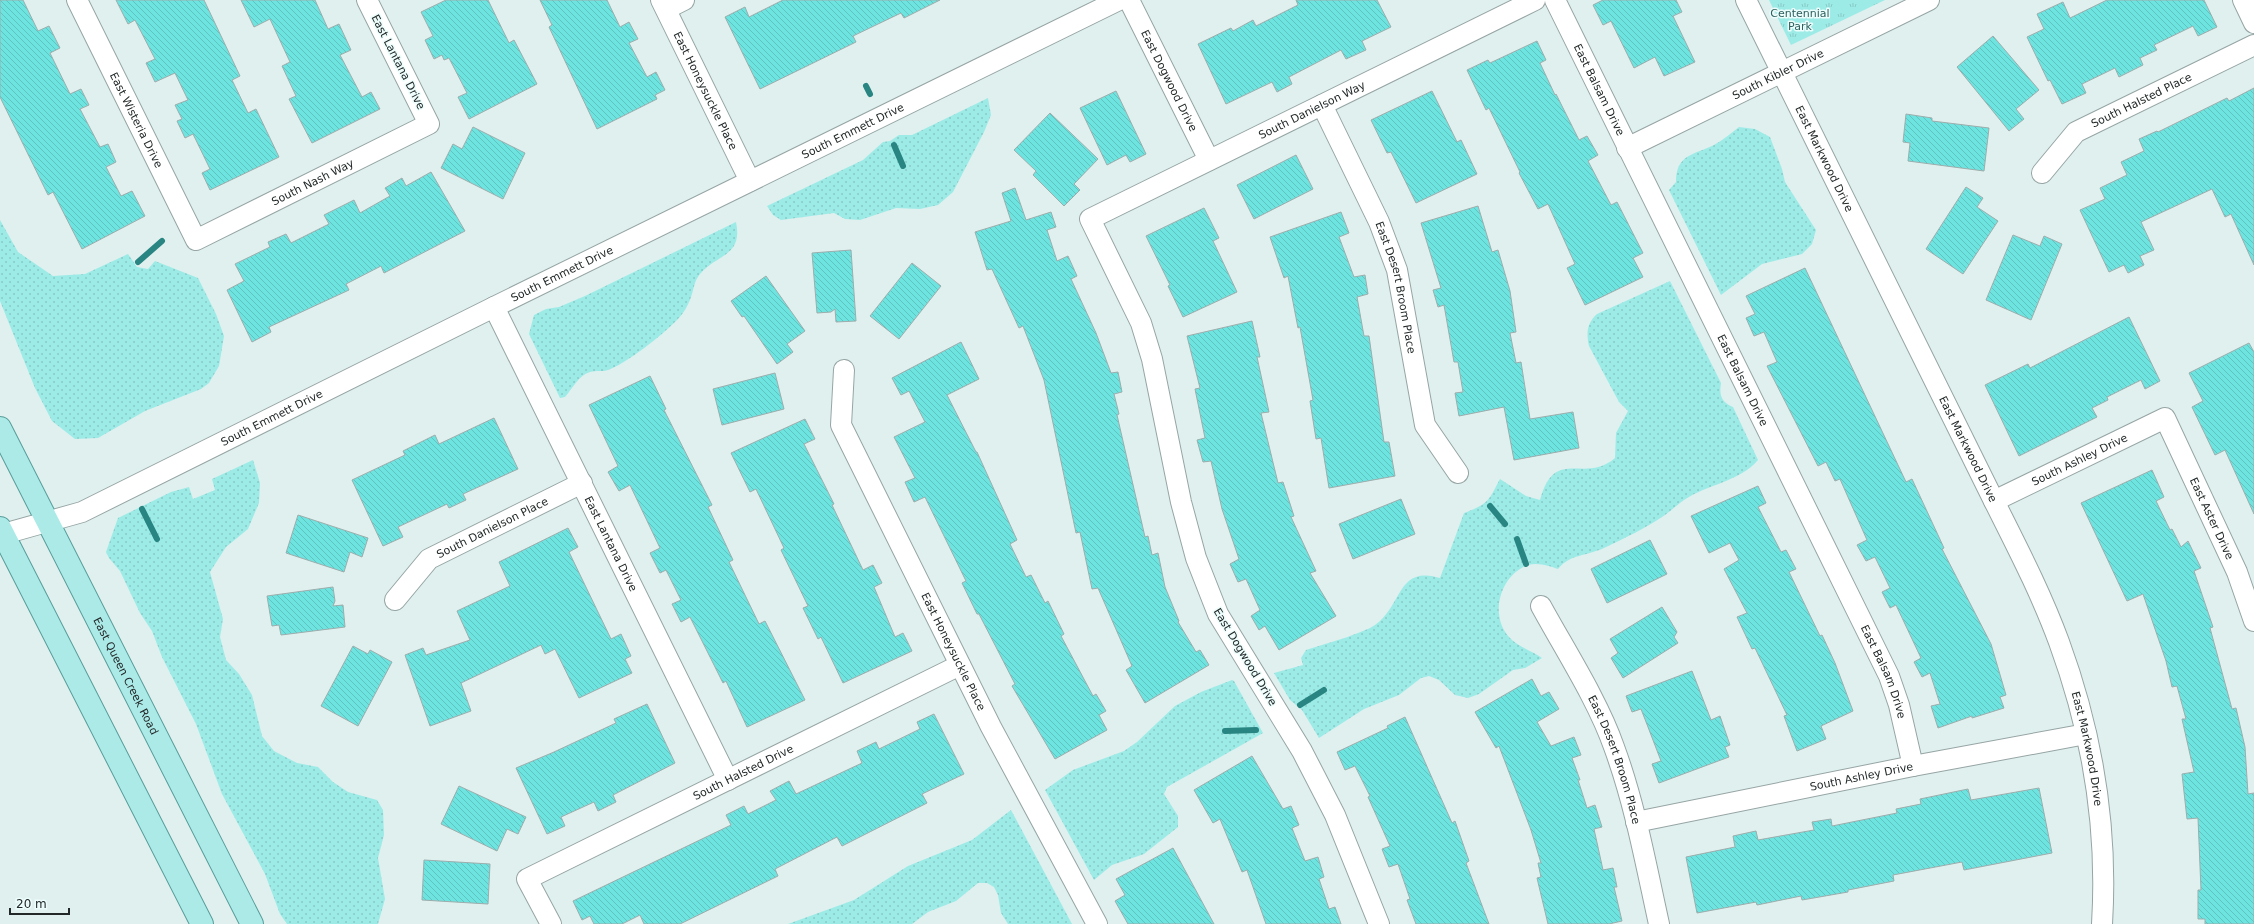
<svg xmlns="http://www.w3.org/2000/svg" width="2254" height="924" font-family="'DejaVu Sans',sans-serif">
<style>
.grass{fill:url(#grass-dots)}
.park{fill:url(#park-tufts)}
.lines{fill:none;stroke-linecap:round;stroke-linejoin:round}
.stream{stroke:#288582;stroke-width:6}
.building{fill:url(#building-back-hatch);stroke:#9dadac}
.minor-casing{stroke:#96a5a4;stroke-width:22}
.major-casing{stroke:#579d9a;stroke-width:24}
.minor{stroke:#fff;stroke-width:20}
.major{stroke:#aceae8;stroke-width:22}
.labels{text-anchor:middle;dominant-baseline:central;stroke-width:3;stroke-linejoin:round;paint-order:stroke}
.park-label{font-size:11px;fill:#2c5f5d;stroke:#ecfdfc}
.street-label{font-size:11px;fill:#222828;stroke:#ecfdfc}
</style>
<defs>
<pattern id="grass-dots" width="8" height="8" patternUnits="userSpaceOnUse"><rect width="8" height="8" fill="#9debe7"/><path d="M2 2h.1M6 6h.1" fill="none" stroke="#87cac6" stroke-width="1.8" stroke-linecap="round"/></pattern>
<pattern id="park-tufts" width="24" height="20" patternUnits="userSpaceOnUse"><rect width="24" height="20" fill="#9debe7"/><path d="M3 7l-1-3M5 7V3M7 7l1-3M15 17l-1-3M17 17v-4M19 17l1-3" fill="none" stroke="#87cac6"/></pattern>
<pattern id="building-back-hatch" width="6" height="6" patternUnits="userSpaceOnUse"><rect width="6" height="6" fill="#6ee4e0"/><path d="M-1 5l2 2M0 0l6 6M5-1l2 2" fill="none" stroke="#5fc4c0"/></pattern>
</defs>
<rect width="100%" height="100%" fill="#dff0ef"/>
<g class="grass">
<polygon points="988,98 991,115 984,132 953,192 938,205 920,209 896,208 860,220 845,219 834,213 781,220 773,215 767,206 863,160 883,142 890,141 899,135 912,135"/>
<path d="M 1739,127 L 1755,129 L 1770,137 L 1782,169 L 1785,182 L 1816,230 L 1812,244 L 1802,254 L 1762,264 L 1721,295 L 1669,190 L 1676,182 C 1676,154 1694,155 1714,145 C 1723,140 1731,133 1739,127 Z"/>
<polygon points="0,220 18,252 53,276 85,274 128,254 137,267 148,269 155,261 198,278 216,314 224,336 219,366 209,383 201,389 145,411 98,438 75,439 52,421 35,388 0,301"/>
<path d="M 736,222 C 743,257 718,253 700,274 C 694,281 694,289 691,297 C 688,306 682,316 675,322 C 661,336 627,363 608,370 C 603,372 596,370 590,372 C 578,376 573,388 565,397 L 560,398 L 529,334 L 534,315 L 546,309 L 559,307 L 585,296 Z"/>
<path d="M 1670,281 L 1721,383 C 1719,395 1721,402 1733,407 L 1758,460 C 1739,482 1708,484 1684,500 C 1678,504 1672,510 1665,515 C 1646,528 1625,538 1604,548 C 1587,556 1570,554 1558,569 C 1550,566 1538,562 1528,565 C 1500,575 1489,615 1509,637 C 1518,647 1532,651 1542,658 L 1525,668 L 1513,670 L 1479,694 L 1468,698 L 1455,695 L 1439,680 L 1429,676 L 1421,678 L 1399,695 L 1364,709 L 1319,738 L 1302,710 L 1290,700 L 1274,673 L 1303,665 L 1301,658 L 1306,650 C 1322,645 1364,633 1375,625 C 1403,605 1397,565 1440,578 L 1464,513 C 1488,504 1488,502 1500,479 L 1526,496 L 1540,500 C 1555,445 1584,485 1615,458 L 1616,433 L 1628,411 L 1619,402 L 1589,346 C 1586,333 1587,323 1597,314 Z"/>
<polygon points="253,460 260,483 259,503 248,529 226,547 210,572 223,619 220,637 226,660 239,674 252,695 262,736 274,751 297,763 318,767 333,782 348,792 377,800 383,810 384,835 378,858 385,899 378,924 287,924 280,914 265,874 222,794 196,724 162,657 152,631 140,613 120,571 109,558 106,552 118,518 171,492 189,487 193,499 215,490 212,479"/>
<polygon points="1232,680 1234,681 1263,733 1167,787 1164,794 1178,816 1178,827 1144,854 1112,865 1094,880 1045,790 1073,770 1124,751 1137,742 1175,706 1201,692"/>
<polygon points="1011,810 1072,924 1008,924 1001,913 998,895 994,887 987,883 978,883 956,901 928,912 912,924 788,924 854,900 908,866 972,840"/>
</g>
<polygon class="park" points="1769,0 1885,0 1791,45"/>
<g class="lines">
<g class="stream">
<polyline points="866,86 870,94"/>
<polyline points="894,145 903,166"/>
<polyline points="138,262 162,241"/>
<polyline points="1490,506 1505,524"/>
<polyline points="142,509 157,539"/>
<polyline points="1517,539 1526,564"/>
<polyline points="1300,705 1324,690"/>
<polyline points="1225,731 1256,730"/>
</g>
</g>
<g class="building">
<polygon points="0,0 23,0 38,31 49,26 60,48 50,53 70,94 81,89 89,105 80,109 100,147 108,144 116,162 106,167 121,196 132,191 145,216 82,249 53,192 48,195 0,97"/>
<polygon points="116,0 204,0 240,76 232,80 248,113 256,109 279,157 210,190 202,173 210,169 193,134 185,138 177,121 182,119 175,105 188,100 175,73 155,82 146,63 155,59 135,20 128,24"/>
<polygon points="241,0 315,0 328,29 339,24 351,50 340,55 362,97 371,92 380,109 312,143 289,99 296,96 282,66 290,62 270,19 254,27"/>
<polygon points="446,0 488,0 509,43 514,40 537,84 469,119 458,97 467,93 449,58 444,60 442,55 434,59 425,40 433,36 421,12"/>
<polygon points="540,0 607,0 620,27 629,22 638,39 629,43 647,77 656,72 665,90 655,95 657,99 597,129 549,27 552,25"/>
<polygon points="783,0 940,0 904,18 901,13 853,36 856,42 760,89 725,17 745,7 749,17"/>
<polygon points="1296,0 1377,0 1391,27 1362,41 1366,50 1346,59 1341,50 1289,77 1292,84 1277,92 1272,82 1226,104 1198,44 1231,28 1233,31 1253,20 1256,26 1298,5"/>
<polygon points="1603,0 1676,0 1682,12 1673,16 1695,62 1664,76 1655,57 1634,68 1611,21 1603,25 1593,5"/>
<polygon points="2107,0 2204,0 2217,27 2198,36 2193,26 2154,45 2157,50 2140,58 2143,65 2119,77 2115,68 2082,84 2086,93 2062,104 2050,80 2048,81 2027,37 2044,29 2037,14 2063,2 2070,18"/>
<polygon points="1993,36 2039,90 2016,109 2024,119 2009,131 1957,67"/>
<polygon points="1537,41 1546,60 1540,63 1555,95 1556,94 1579,140 1587,136 1598,155 1588,161 1611,205 1617,202 1643,253 1633,258 1643,277 1585,305 1567,268 1575,264 1548,204 1538,209 1519,173 1520,172 1489,108 1486,110 1467,70 1488,60 1490,63"/>
<polygon points="2254,88 2254,265 2231,214 2225,217 2212,189 2141,222 2154,250 2140,256 2144,265 2128,273 2124,265 2109,272 2080,210 2105,199 2100,188 2127,175 2121,162 2144,151 2139,139 2157,131 2158,132 2227,98 2229,101"/>
<polygon points="1116,91 1146,154 1130,162 1126,155 1107,165 1080,108"/>
<polygon points="1432,91 1457,142 1461,140 1477,174 1416,203 1391,152 1387,153 1371,120"/>
<polygon points="1050,113 1098,159 1074,184 1080,190 1064,206 1033,175 1036,171 1014,150"/>
<polygon points="1906,114 1932,118 1932,121 1989,128 1984,171 1908,161 1910,143 1903,142"/>
<polygon points="473,127 525,153 503,199 441,168 453,144 462,149"/>
<polygon points="1296,155 1313,189 1254,219 1237,185"/>
<polygon points="431,172 465,231 384,273 381,266 346,284 349,290 269,327 271,332 252,342 227,290 244,281 235,264 270,247 268,242 286,234 291,243 329,224 324,215 354,200 360,213 390,196 385,188 402,178 406,186"/>
<polygon points="1966,187 1983,198 1977,207 1998,221 1963,274 1926,249"/>
<polygon points="1015,188 1026,220 1051,212 1056,227 1047,230 1057,261 1068,256 1077,276 1071,279 1096,333 1111,373 1118,372 1122,392 1114,394 1119,414 1117,415 1145,537 1148,536 1152,555 1158,553 1165,587 1179,621 1178,622 1196,652 1200,650 1209,665 1145,703 1126,670 1132,666 1098,588 1092,589 1080,532 1076,533 1044,380 1023,326 1019,328 992,269 987,270 975,232 1011,221 1002,193"/>
<polygon points="1478,206 1492,252 1498,250 1510,291 1516,332 1510,333 1516,363 1521,362 1530,419 1573,412 1579,448 1514,460 1504,407 1459,416 1455,393 1463,392 1458,362 1454,362 1444,305 1438,307 1433,290 1441,288 1421,223"/>
<polygon points="1204,208 1219,238 1213,241 1237,292 1183,317 1168,286 1170,285 1146,236"/>
<polygon points="1341,212 1349,233 1339,237 1354,277 1365,275 1368,294 1357,297 1364,336 1369,336 1384,442 1389,442 1395,476 1329,488 1321,438 1316,439 1310,401 1313,400 1300,327 1298,328 1288,276 1284,278 1270,237"/>
<polygon points="2013,235 2040,246 2044,236 2062,244 2031,320 1986,300"/>
<polygon points="851,250 856,321 836,322 835,309 831,312 817,313 812,253"/>
<polygon points="912,263 941,286 899,339 870,316"/>
<polygon points="1805,268 1906,482 1912,479 1944,548 1942,549 1991,644 2006,695 2000,697 2004,708 1972,718 1972,716 1938,728 1931,706 1940,704 1930,673 1922,677 1914,662 1921,658 1896,605 1890,608 1882,592 1890,588 1875,557 1866,561 1857,545 1867,540 1840,479 1835,481 1826,462 1818,466 1767,366 1777,362 1764,332 1754,336 1746,318 1755,314 1746,296"/>
<polygon points="766,276 805,331 787,344 793,352 777,364 744,316 742,317 731,301"/>
<polygon points="2129,317 2160,381 2145,389 2141,380 2107,397 2108,400 2092,408 2097,417 2019,456 1985,385 2028,364 2030,368"/>
<polygon points="1252,321 1260,357 1257,357 1269,412 1261,413 1278,483 1283,482 1294,516 1291,517 1316,571 1310,573 1336,616 1279,650 1265,626 1259,630 1251,616 1260,610 1246,579 1238,582 1230,564 1239,559 1222,509 1211,461 1203,462 1197,440 1205,438 1195,389 1200,388 1187,336"/>
<polygon points="961,342 979,379 947,395 976,452 977,452 1017,540 1010,544 1026,577 1031,575 1045,603 1048,601 1064,634 1061,636 1093,696 1096,694 1106,711 1099,715 1107,730 1055,759 1012,686 1015,684 979,614 977,614 962,583 966,581 925,497 914,502 905,482 915,478 894,437 925,422 909,391 901,395 892,378"/>
<polygon points="2249,343 2254,352 2254,514 2225,450 2215,455 2192,407 2203,401 2189,373"/>
<polygon points="775,373 784,409 722,425 713,389"/>
<polygon points="650,376 666,409 664,410 712,505 708,507 733,560 729,562 759,624 765,621 805,700 747,727 726,681 723,683 690,617 681,622 672,604 681,600 666,570 660,573 650,553 660,548 630,485 619,491 608,472 618,466 589,405"/>
<polygon points="494,418 518,469 463,494 466,500 449,508 447,504 398,527 403,537 383,546 352,480 405,455 403,451 435,435 439,444"/>
<polygon points="805,419 815,439 804,444 834,504 832,505 863,570 873,565 882,583 874,587 895,637 903,633 912,651 843,683 821,637 818,639 803,608 808,606 781,550 784,548 756,489 750,492 731,453"/>
<polygon points="2152,470 2164,497 2156,501 2170,530 2172,529 2181,547 2188,541 2201,568 2194,571 2213,627 2210,628 2232,709 2236,708 2245,747 2248,794 2254,793 2254,924 2205,924 2205,919 2198,919 2198,890 2201,890 2198,818 2187,819 2182,774 2194,772 2182,719 2186,719 2177,686 2172,687 2166,661 2143,594 2127,601 2081,503"/>
<polygon points="1758,486 1766,503 1758,507 1781,552 1786,550 1796,569 1789,572 1820,636 1822,635 1835,663 1853,711 1821,726 1826,739 1797,751 1784,716 1787,715 1755,648 1752,649 1737,617 1747,613 1724,569 1739,560 1730,543 1709,553 1691,516"/>
<polygon points="1401,499 1415,534 1353,559 1339,524"/>
<polygon points="298,515 368,538 362,557 350,552 344,572 286,553"/>
<polygon points="568,528 578,547 569,552 611,639 621,634 631,656 625,659 632,673 579,698 555,649 545,654 541,645 461,683 471,711 430,726 405,655 423,648 426,655 470,640 457,611 510,586 499,562"/>
<polygon points="1650,540 1667,574 1607,603 1591,569"/>
<polygon points="333,587 335,601 333,606 343,605 345,627 281,635 279,625 272,626 267,596"/>
<polygon points="1662,607 1677,632 1674,637 1678,643 1623,678 1611,658 1618,653 1610,639"/>
<polygon points="353,646 368,654 370,650 392,662 358,726 321,706"/>
<polygon points="1692,671 1711,720 1720,716 1730,745 1725,747 1729,757 1659,783 1652,764 1661,761 1648,727 1641,709 1632,712 1626,696"/>
<polygon points="1532,679 1541,696 1549,692 1559,709 1537,722 1551,746 1574,737 1581,755 1572,758 1580,780 1578,780 1587,808 1595,805 1602,827 1594,829 1603,870 1613,868 1617,887 1614,887 1622,921 1609,924 1548,924 1537,878 1541,877 1538,863 1541,863 1531,830 1499,746 1496,748 1475,712"/>
<polygon points="647,704 675,763 613,795 616,802 598,811 594,802 561,817 565,826 547,834 516,768 554,752 616,723 614,719"/>
<polygon points="934,714 964,774 922,794 927,803 842,846 837,837 775,869 778,876 680,924 644,924 640,915 622,924 594,924 590,916 582,920 573,901 731,825 726,815 744,806 748,814 776,800 770,791 789,781 796,794 862,763 857,751 876,742 879,749 920,729 917,722"/>
<polygon points="1405,717 1452,823 1455,821 1469,861 1466,863 1489,924 1416,924 1407,900 1410,899 1398,864 1389,867 1382,849 1390,846 1368,797 1370,796 1355,766 1345,770 1337,752 1388,728 1387,726"/>
<polygon points="1252,756 1283,809 1291,806 1299,825 1292,828 1305,861 1318,857 1324,877 1319,879 1329,909 1335,907 1341,924 1266,924 1247,870 1242,872 1220,819 1213,823 1194,790"/>
<polygon points="459,786 526,817 518,834 507,829 497,851 441,824"/>
<polygon points="2039,788 2052,853 1964,870 1962,862 1893,875 1894,881 1848,890 1848,892 1802,900 1801,896 1757,905 1756,902 1697,913 1686,857 1735,847 1733,836 1756,831 1758,840 1814,830 1812,822 1831,819 1832,826 1897,813 1896,809 1921,804 1920,799 1968,789 1971,800"/>
<polygon points="1173,848 1214,924 1128,924 1115,901 1125,895 1116,879"/>
<polygon points="424,860 490,864 488,904 422,900"/>
</g>
<g class="lines">
<defs>
<g id="minor">
<path id="s1" d="M 77,0 L 196,240 L 429,124 L 367,0"/>
<path id="s2" d="M 661,0 L 750,181"/>
<path id="s3" d="M 1129,0 L 1209,160"/>
<path id="s4" d="M 1555,0 L 1889,676 L 1899,705 L 1913,766"/>
<path id="s5" d="M 1746,0 L 1994,501 C 2017,547 2041,593 2059,642 C 2092,732 2108,828 2102,924"/>
<polyline points="2243,0 2254,23"/>
<polyline points="666,9 684,0"/>
<path id="s6" d="M 1322,105 L 1379,222 L 1397,270 L 1425,425 L 1458,473"/>
<path id="s7" d="M 1627,148 L 1929,0"/>
<path id="s8" d="M 2042,173 L 2076,132 L 2254,45"/>
<path id="s9" d="M 494,307 L 728,780"/>
<path id="s10" d="M 844,370 L 841,425 L 991,727 L 1097,924"/>
<path id="s11" d="M 1994,501 L 2165,418 L 2237,572 L 2254,621"/>
<path id="s12" d="M 0,535 L 82,512 L 494,307 L 1119,0"/>
<path id="s13" d="M 395,600 L 429,559 L 582,483"/>
<path id="s14" d="M 1541,606 C 1565,650 1598,701 1614,747 C 1635,804 1646,865 1659,924"/>
<path id="s15" d="M 1636,822 L 1913,766 L 2086,734"/>
<path id="s16" d="M 551,924 L 527,879 L 960,665"/>
<path id="s17" d="M 1379,924 L 1335,815 L 1302,751 L 1218,614 L 1196,558 L 1181,502 L 1152,359 L 1141,323 L 1090,219 L 1535,0"/>
</g>
<g id="major">
<path id="s18" d="M 0,428 L 252,924"/>
<polyline points="0,528 202,924"/>
</g>
</defs>
<use href="#minor" class="minor-casing"/>
<use href="#major" class="major-casing"/>
<use href="#minor" class="minor"/>
<use href="#major" class="major"/>
</g>
<g class="labels">
<g class="park-label">
<text x="1800" y="13">Centennial<tspan x="1800" dy="13">Park</tspan></text>
</g>
<g class="street-label">
<text transform="translate(398 62) rotate(63)">East Lantana Drive</text>
<text stroke="none"><textPath href="#s7" startOffset="168">South Kibler Drive</textPath></text>
<text stroke="none"><textPath href="#s3" startOffset="90">East Dogwood Drive</textPath></text>
<text stroke="none"><textPath href="#s4" startOffset="100">East Balsam Drive</textPath></text>
<text stroke="none"><textPath href="#s2" startOffset="101">East Honeysuckle Place</textPath></text>
<text stroke="none"><textPath href="#s8" startOffset="126">South Halsted Place</textPath></text>
<text stroke="none"><textPath href="#s17" startOffset="1015">South Danielson Way</textPath></text>
<text stroke="none"><textPath href="#s1" startOffset="134">East Wisteria Drive</textPath></text>
<text stroke="none"><textPath href="#s12" startOffset="945">South Emmett Drive</textPath></text>
<text stroke="none"><textPath href="#s5" startOffset="177">East Markwood Drive</textPath></text>
<text stroke="none"><textPath href="#s1" startOffset="398">South Nash Way</textPath></text>
<text stroke="none"><textPath href="#s12" startOffset="621">South Emmett Drive</textPath></text>
<text stroke="none"><textPath href="#s6" startOffset="198">East Desert Broom Place</textPath></text>
<text stroke="none"><textPath href="#s4" startOffset="424">East Balsam Drive</textPath></text>
<text stroke="none"><textPath href="#s12" startOffset="297">South Emmett Drive</textPath></text>
<text stroke="none"><textPath href="#s5" startOffset="501">East Markwood Drive</textPath></text>
<text stroke="none"><textPath href="#s11" startOffset="95">South Ashley Drive</textPath></text>
<text stroke="none"><textPath href="#s11" startOffset="301">East Aster Drive</textPath></text>
<text stroke="none"><textPath href="#s13" startOffset="124">South Danielson Place</textPath></text>
<text stroke="none"><textPath href="#s9" startOffset="264">East Lantana Drive</textPath></text>
<text stroke="none"><textPath href="#s10" startOffset="308">East Honeysuckle Place</textPath></text>
<text transform="translate(1245 657) rotate(59)">East Dogwood Drive</text>
<text stroke="none"><textPath href="#s4" startOffset="748">East Balsam Drive</textPath></text>
<text stroke="none"><textPath href="#s18" startOffset="278">East Queen Creek Road</textPath></text>
<text stroke="none"><textPath href="#s5" startOffset="825">East Markwood Drive</textPath></text>
<text stroke="none"><textPath href="#s14" startOffset="171">East Desert Broom Place</textPath></text>
<text stroke="none"><textPath href="#s16" startOffset="292">South Halsted Drive</textPath></text>
<text stroke="none"><textPath href="#s15" startOffset="230">South Ashley Drive</textPath></text>
</g>
</g>
<path d="M10 908v6h59v-6" fill="none" stroke="#222828" stroke-width="2"/>
<text x="16" y="908" font-size="12" fill="#222828" stroke="#ecfdfc" stroke-width="3" paint-order="stroke">20 m</text>
</svg>
